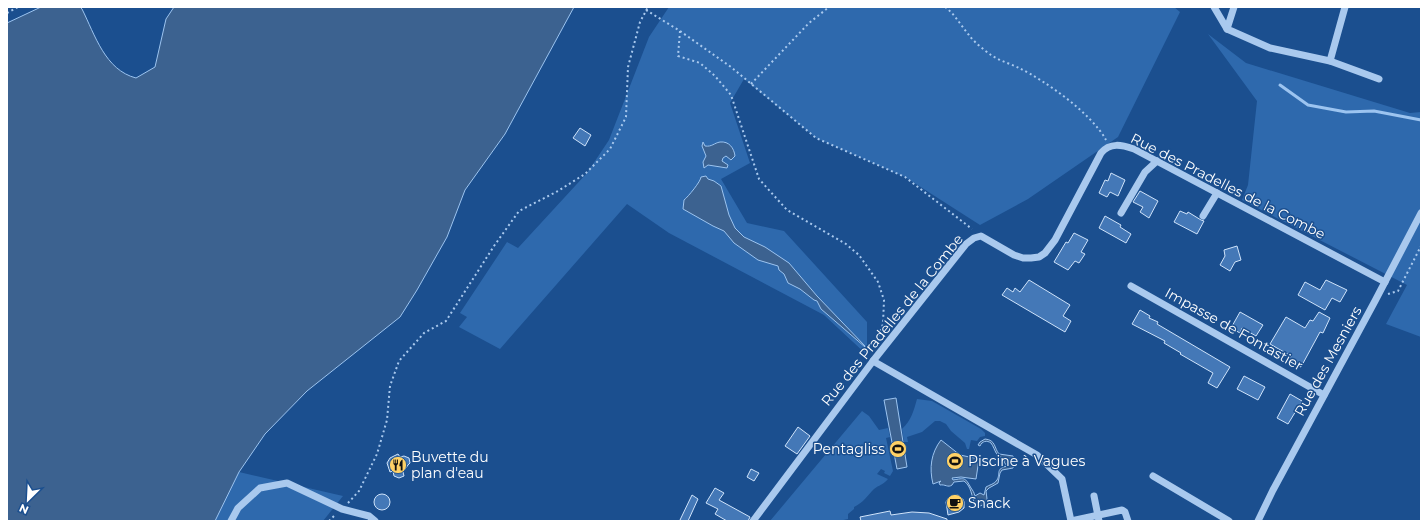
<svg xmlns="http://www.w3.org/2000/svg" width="1428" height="528" font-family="Montserrat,sans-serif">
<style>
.green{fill:#2e69ad}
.water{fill:#3c6290;stroke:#9cc4f0}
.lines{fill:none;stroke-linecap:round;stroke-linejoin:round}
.stream{stroke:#9cc4f0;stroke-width:3}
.building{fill:#4478b7;stroke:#cfe3fa}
.path{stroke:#a9c9ee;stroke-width:2;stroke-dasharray:2 3;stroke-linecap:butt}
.minor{stroke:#a9c9ee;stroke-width:7}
.labels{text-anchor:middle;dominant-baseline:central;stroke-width:3;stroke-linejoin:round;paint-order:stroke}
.street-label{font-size:14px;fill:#fff;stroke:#1b4f8f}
.poi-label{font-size:14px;fill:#fff;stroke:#1b4f8f;text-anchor:start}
</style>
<rect width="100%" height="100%" fill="#1b4f8f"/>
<g class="green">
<polygon points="669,7 1174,7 1180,12 1118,137 1028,199 980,225 905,177 816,138 744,79 730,103 750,163 721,179 747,223 784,231 867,322 867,355 824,315 669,233 627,204 500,349 459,327 467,317 460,313 507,242 518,248 587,173 609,140 649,37"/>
<polygon points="1208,34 1246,63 1410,113 1421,112 1421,337 1386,324 1407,285 1242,200 1248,185 1257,101"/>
<path d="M 917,399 L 932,401 L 981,429 L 985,433 L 985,436 L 980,437 L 977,441 L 971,440 L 969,449 L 967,449 L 965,443 L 951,431 L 946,424 L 940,421 L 935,421 L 922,432 L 907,437 L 908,442 L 904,442 L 902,429 C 911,421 914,410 917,399 Z"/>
<path d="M 862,411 L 869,416 L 879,430 L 888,428 L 890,437 L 886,438 L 893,471 L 890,476 L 884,473 L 885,471 L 881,469 L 877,474 L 888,479 C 883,485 879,485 874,489 C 868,495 863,503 854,507 L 854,509 L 848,514 L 848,519 L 839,521 L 770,521 Z"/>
<polygon points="239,472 343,496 323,521 213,521"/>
</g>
<g class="water">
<path d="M 41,7 L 80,7 L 82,9 C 95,35 105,70 136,78 L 155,67 L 166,19 L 174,7 L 574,7 L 505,134 L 465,190 L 447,237 L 417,290 L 400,317 L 307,391 L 265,434 L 239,472 L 215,521 L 7,521 L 7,23 Z"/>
<path d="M 703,142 L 705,146 C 712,147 714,143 720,142 C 729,141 734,148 735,156 L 731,160 L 726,156 L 723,158 L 722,161 L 728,165 L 727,168 L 708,165 L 704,168 L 703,162 L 706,156 L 702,146 Z"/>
<path d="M 706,176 L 708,179 L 714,181 L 721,186 L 729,215 L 735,228 L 744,237 L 765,247 L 789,263 L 817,296 L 865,346 L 865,347 L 828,315 L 821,309 L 817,301 L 814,300 L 800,289 L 788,283 L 784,274 L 779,270 L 778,266 L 758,260 L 734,243 L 724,231 L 713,226 L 683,209 L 684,200 C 688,197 701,181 701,177 Z"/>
<polygon points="896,398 907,467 897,469 884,400"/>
<path d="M 985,439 C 996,440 994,448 999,454 L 1013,456 L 1016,462 L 1013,468 L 1002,470 L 1000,473 L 998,483 L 989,488 L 986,491 L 987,499 L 985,504 L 980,506 L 975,504 C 971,496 972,487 964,481 L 954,482 L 952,485 C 948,488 945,484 940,485 L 939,483 L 941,481 L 933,484 C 929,468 931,453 941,440 L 960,455 L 979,459 L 976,479 L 961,477 L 952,478 L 953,480 C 965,478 965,477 971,488 C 973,491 974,492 975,496 L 980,493 L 984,495 L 986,487 C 989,485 995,484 997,480 C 1001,473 995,469 1007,466 L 1004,462 L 1006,458 C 995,458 996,450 991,443 C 987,440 982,441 980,446 L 978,445 L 980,442 Z"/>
</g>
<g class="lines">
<polyline class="stream" points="1280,85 1308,105 1346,112 1374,111 1421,120"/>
</g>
<g class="building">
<polygon points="580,128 591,135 585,146 573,138"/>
<polygon points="1111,173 1125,180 1118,196 1110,192 1107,197 1099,193 1105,180 1108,181"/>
<polygon points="1140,191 1158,201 1149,218 1140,212 1143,207 1133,202"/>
<polygon points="1180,211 1187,214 1188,212 1201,220 1204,221 1197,234 1174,222"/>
<polygon points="1105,216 1121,225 1120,227 1131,234 1126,243 1099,228"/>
<polygon points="1074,233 1088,240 1081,252 1085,254 1079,263 1075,261 1068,270 1054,262 1066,242 1068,243"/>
<polygon points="1237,246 1241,260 1235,262 1230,271 1220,265 1225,256 1224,250"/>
<polygon points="1029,280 1070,305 1063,316 1071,321 1065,332 1002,295 1007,288 1013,292 1015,288 1020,292"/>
<polygon points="1326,280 1347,290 1340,302 1332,298 1325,310 1298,295 1305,282 1320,290"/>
<polygon points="1140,310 1150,316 1149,318 1158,322 1157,324 1230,367 1217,388 1208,383 1213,373 1180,354 1181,353 1164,343 1165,341 1132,324"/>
<polygon points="1240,312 1263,325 1256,336 1242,328 1240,333 1231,328"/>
<polygon points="1319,312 1330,318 1323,333 1320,332 1301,367 1289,361 1291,356 1270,344 1286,317 1305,328 1310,320 1313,321"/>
<polygon points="1244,376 1265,387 1258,400 1237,389"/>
<polygon points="1290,394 1302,401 1288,424 1277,418"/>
<polygon points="798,427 810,436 797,454 785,446"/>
<polygon points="398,454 400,457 404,456 409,458 410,463 408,465 403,472 404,476 399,478 394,476 393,471 390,472 387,463 390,458"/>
<polygon points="751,469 759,473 754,481 747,477"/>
<polygon points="715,488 724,493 719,500 750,517 748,521 727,521 715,514 718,509 706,503"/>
<circle cx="382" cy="502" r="8"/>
<polygon points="692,495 698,499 688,521 683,521 680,520"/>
<polygon points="955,495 958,495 963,499 964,502 964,508 959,512 948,515 946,502 949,497"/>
<polygon points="890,511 891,515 912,512 929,513 947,519 947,521 861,521 860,517"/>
</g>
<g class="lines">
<g class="path">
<path d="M 945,7 C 955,14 961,26 969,35 C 974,42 984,50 991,55 C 1000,61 1011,64 1019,68 C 1046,81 1092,114 1106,140"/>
<polyline points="646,10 680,31 731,67 816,138 905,177 972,229"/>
<polyline points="7,13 18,7"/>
<polyline points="680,31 678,56 700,63 715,76 731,95 759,179 787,210 846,244 859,255 878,282 884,300 883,324 876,343"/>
<polyline points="751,84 809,23 829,7"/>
<polyline points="1388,294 1398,291 1421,246"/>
<polyline points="348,503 359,491 377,454 387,420 390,386 399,361 424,333 446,321 494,246 519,211 558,191 585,174 610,149 626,117 628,67 640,22 648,7"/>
<polyline points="329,521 336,514"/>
</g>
<g class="minor">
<polyline points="1214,7 1227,29"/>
<polyline points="1234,7 1227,29 1270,48 1330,61 1379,79"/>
<polyline points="1330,61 1345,7"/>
<polyline points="1121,213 1145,172 1157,161"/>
<polyline points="1203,216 1217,193"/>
<polyline points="1131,286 1324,395"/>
<polyline points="873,361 1037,455 1062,479 1071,521"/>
<polyline points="1153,476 1229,521"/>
<polyline points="1094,496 1099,521"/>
<polyline points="231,521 238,508 260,488 287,483 342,509 369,516 375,521"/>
<path d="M 753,521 L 873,361 L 966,244 L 974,238 L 981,236 L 1014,255 L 1023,258 L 1031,258 L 1039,257 L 1045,253 L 1055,240 L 1101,153 C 1110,142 1122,145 1134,149 L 1385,282"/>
<polyline points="1071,521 1122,510 1125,512 1128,521"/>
<polyline points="1258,521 1273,490 1375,301 1421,213"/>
</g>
</g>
<defs>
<symbol id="stadium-disc" viewBox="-11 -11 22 22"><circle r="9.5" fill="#ffd166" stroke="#1b4f8f"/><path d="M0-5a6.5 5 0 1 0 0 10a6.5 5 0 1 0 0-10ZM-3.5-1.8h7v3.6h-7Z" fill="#111"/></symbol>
<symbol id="restaurant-disc" viewBox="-11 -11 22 22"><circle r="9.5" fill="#ffd166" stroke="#1b4f8f"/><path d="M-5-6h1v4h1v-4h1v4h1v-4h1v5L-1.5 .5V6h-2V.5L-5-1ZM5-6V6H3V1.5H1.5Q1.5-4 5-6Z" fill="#111"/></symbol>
<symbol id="cafe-disc" viewBox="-11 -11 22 22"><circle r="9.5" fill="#ffd166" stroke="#1b4f8f"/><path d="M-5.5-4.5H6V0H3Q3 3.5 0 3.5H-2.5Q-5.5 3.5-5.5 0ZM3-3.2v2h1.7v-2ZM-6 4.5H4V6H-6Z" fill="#111"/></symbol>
</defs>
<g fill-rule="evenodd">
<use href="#stadium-disc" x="888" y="439" width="20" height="20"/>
<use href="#stadium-disc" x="945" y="451" width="20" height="20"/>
<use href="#restaurant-disc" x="388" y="455" width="20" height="20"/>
<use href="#cafe-disc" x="945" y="493" width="20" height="20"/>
</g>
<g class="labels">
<g class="street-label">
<text transform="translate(1228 186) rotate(27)">Rue des Pradelles de la Combe</text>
<text transform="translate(892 320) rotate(-51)">Rue des Pradelles de la Combe</text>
<text transform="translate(1234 329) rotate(29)">Impasse de Fontastier</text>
<text transform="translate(1328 361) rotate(-61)">Rue des Mesniers</text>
</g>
<g class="poi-label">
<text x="885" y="449" text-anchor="end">Pentagliss</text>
<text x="411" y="457">Buvette du<tspan x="411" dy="16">plan d'eau</tspan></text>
<text x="968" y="461">Piscine à Vagues</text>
<text x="968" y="503">Snack</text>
</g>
</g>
<rect width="1428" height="528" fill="none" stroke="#ffffff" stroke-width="16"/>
<g transform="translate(28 500) rotate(204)" stroke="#1b4f8f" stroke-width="3" paint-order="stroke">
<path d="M0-3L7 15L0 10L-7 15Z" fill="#ffffff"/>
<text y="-6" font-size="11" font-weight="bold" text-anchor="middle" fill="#ffffff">N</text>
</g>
</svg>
